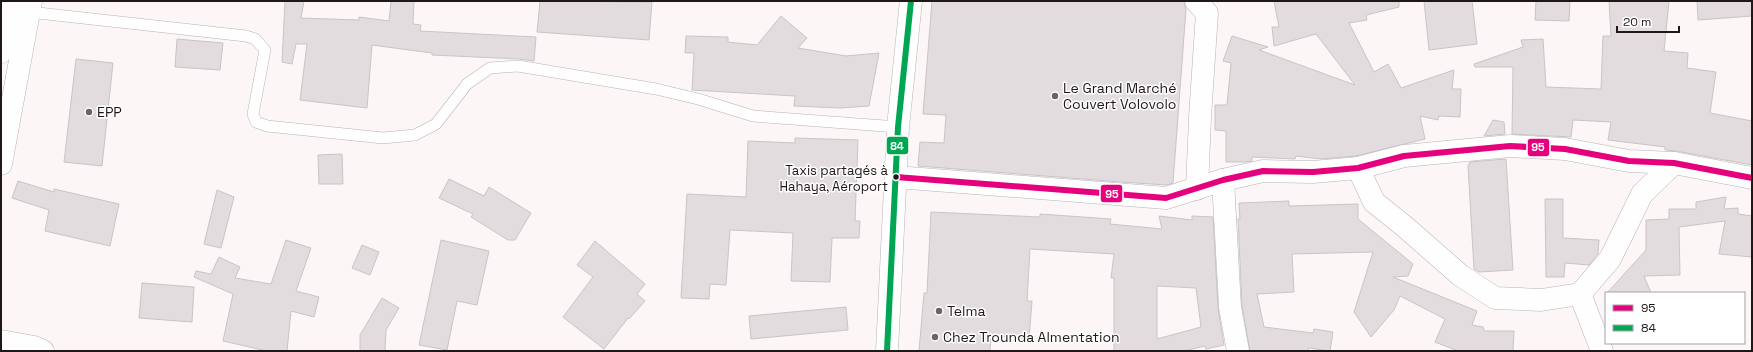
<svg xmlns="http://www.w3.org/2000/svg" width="1753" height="352" font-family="'Space Grotesk',sans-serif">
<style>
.building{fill:#e2dcdf;stroke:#c9c4c7;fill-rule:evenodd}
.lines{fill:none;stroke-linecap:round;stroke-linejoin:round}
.service-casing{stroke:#b9b3b4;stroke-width:12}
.minor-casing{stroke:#b9b3b4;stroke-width:23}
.tertiary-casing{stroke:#b9b3b4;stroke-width:23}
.secondary-casing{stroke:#b9b3b4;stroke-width:23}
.primary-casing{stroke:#b9b3b4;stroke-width:23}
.service{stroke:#fffefe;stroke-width:11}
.minor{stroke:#fffefe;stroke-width:22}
.tertiary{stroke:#fffefe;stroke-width:22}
.secondary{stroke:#fffefe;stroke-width:22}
.primary{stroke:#fffefe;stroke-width:22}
.bus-1-casing{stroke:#fff;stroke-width:9}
.bus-2-casing{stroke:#fff;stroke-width:9}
.bus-1{stroke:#e5007d;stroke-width:6}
.bus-2{stroke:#00a651;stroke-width:6}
.poi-dot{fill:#6c6566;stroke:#fff;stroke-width:1.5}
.bus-dot{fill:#1f1718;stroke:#fff;stroke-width:1.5}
.labels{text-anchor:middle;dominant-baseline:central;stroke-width:3;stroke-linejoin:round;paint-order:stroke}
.bus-label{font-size:13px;fill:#1f1718;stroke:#fff;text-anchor:end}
.poi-label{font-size:14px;fill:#1f1718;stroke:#fff;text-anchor:start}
.line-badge{stroke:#fff;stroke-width:1.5}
.badge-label{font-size:11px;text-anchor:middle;font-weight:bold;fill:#fff}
</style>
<rect width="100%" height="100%" fill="#fcf6f7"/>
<g class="building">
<polygon points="285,1 304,1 301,18 359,20 359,17 389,21 391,1 414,1 413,24 421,25 420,31 536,37 534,61 519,59 432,55 432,53 372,45 367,108 300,100 307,44 296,44 292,64 282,62"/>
<polygon points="540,1 652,2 649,40 537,32"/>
<polygon points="932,1 1184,1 1186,9 1173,183 1167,185 1121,182 918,166 920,142 944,143 946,115 923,114"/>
<polygon points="1274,1 1399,1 1399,7 1366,15 1367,20 1349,23 1374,72 1388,64 1401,88 1454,70 1452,89 1461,89 1460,117 1439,116 1438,120 1420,116 1425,139 1356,156 1321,159 1296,156 1295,159 1252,157 1252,161 1246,162 1226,162 1226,131 1215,130 1215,105 1227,105 1231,63 1223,61 1232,36 1268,47 1259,50 1355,85 1316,34 1274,46 1272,27 1279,27"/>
<polygon points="1424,1 1472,1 1477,44 1429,50"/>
<polygon points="1536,1 1570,1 1569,21 1535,20"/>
<polygon points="1609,1 1669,1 1664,51 1688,53 1687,68 1716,72 1710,113 1752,121 1752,165 1676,151 1665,150 1665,147 1608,140 1611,122 1573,120 1571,137 1512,134 1513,67 1475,67 1474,64 1523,47 1521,40 1543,39 1546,87 1601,89 1603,36 1611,36"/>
<polygon points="1697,1 1752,1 1752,16 1698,20"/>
<polygon points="781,16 807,38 798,48 846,56 879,53 869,106 840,108 794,106 795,96 692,90 694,53 685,53 686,36 728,37 728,42 757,45"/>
<polygon points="177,39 223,43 220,70 175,67"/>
<polygon points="76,59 113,63 102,166 64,162"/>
<polygon points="1493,120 1504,122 1505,134 1484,136"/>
<polygon points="795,138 858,140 855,221 860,221 859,238 832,238 830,282 791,281 793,233 730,230 726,285 710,284 709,299 681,298 687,194 746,197 748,141 795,143"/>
<polygon points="342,154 343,184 319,184 318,155"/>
<polygon points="1506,159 1513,270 1479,272 1474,269 1468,166 1470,162"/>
<polygon points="449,179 484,196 489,187 531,213 515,240 508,240 471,217 473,214 439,198"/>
<polygon points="18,181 54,192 54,189 119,204 110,246 45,231 49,210 12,198"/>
<polygon points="217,190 234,197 221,248 204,244"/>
<polygon points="1726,197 1724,209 1738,208 1738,214 1752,216 1752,257 1719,254 1725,221 1679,227 1680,275 1644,276 1651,293 1607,293 1646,250 1646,220 1669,219 1669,209 1696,209 1696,202"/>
<polygon points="1545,199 1563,199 1563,238 1599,240 1598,254 1589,265 1565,263 1564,277 1546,277"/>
<polygon points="1289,201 1289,206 1358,204 1358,219 1413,264 1408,276 1393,277 1477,311 1472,325 1483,327 1484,331 1514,331 1513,351 1458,351 1435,342 1445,319 1400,296 1394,310 1371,337 1354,312 1373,252 1292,254 1294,292 1257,294 1264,327 1313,333 1314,329 1333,332 1330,351 1308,348 1308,351 1250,351 1242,306 1238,219 1240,219 1239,203"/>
<path d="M 931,212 L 1040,217 L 1040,214 L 1111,219 L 1110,224 L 1162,229 L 1159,216 L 1192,220 L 1192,216 L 1213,217 L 1218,308 L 1224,345 L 1206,349 L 1205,346 L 1184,351 L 1114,351 L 1114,278 L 1111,278 L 1114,254 L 1030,249 L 1027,301 L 1032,301 L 1029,339 L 991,336 L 990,351 L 919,351 L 924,293 L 927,293 ZM 1157,286 L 1196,288 L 1201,327 L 1157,339 Z"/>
<polygon points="286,240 311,248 296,291 319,297 314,317 291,311 287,351 267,351 223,341 233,294 194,277 196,271 211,274 219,257 240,267 235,278 271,284"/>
<polygon points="441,240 489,251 477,305 457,301 447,350 419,345"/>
<polygon points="595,241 645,284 637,294 645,301 629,319 628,318 604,349 563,317 593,277 577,265"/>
<polygon points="362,245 379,252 370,275 352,268"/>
<polygon points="142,283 194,287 192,322 139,318"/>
<polygon points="382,298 399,308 386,330 385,351 360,351 360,335"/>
<polygon points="846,307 848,330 751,339 749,316"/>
</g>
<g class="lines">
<defs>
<polyline id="service" points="29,12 246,36 255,39 265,50 253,114 256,122 267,126 383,138 415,135 436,124 467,84 490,68 518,66 656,89 698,99 753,116 898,127"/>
<g id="minor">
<polyline points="1196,1 1207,13 1200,117 1197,189"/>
<polyline points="1358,168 1374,202 1404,226 1460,275 1495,298 1541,300 1580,294 1610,259 1642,194 1674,163"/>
<polyline points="896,177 1166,198 1223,180 1263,171 1313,172 1358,168 1404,156 1510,146 1565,149 1629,161 1674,163 1752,178"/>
<polyline points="1223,180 1230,307 1238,351"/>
<polyline points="1580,294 1602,351"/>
</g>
<polyline id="tertiary" points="887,351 898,127 911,1"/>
<polyline id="secondary" points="1,341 34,347 43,351"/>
<g id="primary">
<polyline points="1,52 11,1"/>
<polyline points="1,164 31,1"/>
</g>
</defs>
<use href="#service" class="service-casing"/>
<use href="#minor" class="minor-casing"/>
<use href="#tertiary" class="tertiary-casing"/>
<use href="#secondary" class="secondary-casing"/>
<use href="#primary" class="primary-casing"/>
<use href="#service" class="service"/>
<use href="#minor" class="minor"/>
<use href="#tertiary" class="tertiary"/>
<use href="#secondary" class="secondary"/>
<use href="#primary" class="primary"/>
<defs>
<polyline id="bus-1" points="896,177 1166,198 1223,180 1263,171 1313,172 1358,168 1404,156 1510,146 1565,149 1629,161 1674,163 1752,178"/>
<polyline id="bus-2" points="887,351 898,127 911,1"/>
</defs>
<use href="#bus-1" class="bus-1-casing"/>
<use href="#bus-2" class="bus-2-casing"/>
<use href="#bus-1" class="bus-1"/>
<use href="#bus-2" class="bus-2"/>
</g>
<g class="poi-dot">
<circle cx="1055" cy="96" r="4"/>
<circle cx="89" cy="112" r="4"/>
<circle cx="939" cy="311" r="4"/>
<circle cx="935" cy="337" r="4"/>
</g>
<circle class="bus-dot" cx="896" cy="177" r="3.5"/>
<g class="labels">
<g class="bus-label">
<text x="888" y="170">Taxis partagés à<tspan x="888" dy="16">Hahaya, Aéroport</tspan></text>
</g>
<g class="poi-label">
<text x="1063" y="88">Le Grand Marché<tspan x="1063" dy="16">Couvert Volovolo</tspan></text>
<text x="97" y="112">EPP</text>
<text x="947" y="311">Telma</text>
<text x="943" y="337">Chez Trounda Almentation</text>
</g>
</g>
<g class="line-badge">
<rect x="886" y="136" width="23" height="19" rx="4" fill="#00a651"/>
<rect x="1527" y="138" width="23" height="19" rx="4" fill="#e5007d"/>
<rect x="1100" y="184" width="23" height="19" rx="4" fill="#e5007d"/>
</g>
<g class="badge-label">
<text x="897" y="150">84</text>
<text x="1538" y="151">95</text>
<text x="1112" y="198">95</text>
</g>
<rect width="1753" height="352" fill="none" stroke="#1f1718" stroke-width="4"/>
<rect x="1605" y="292" width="140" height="52" fill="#ffffff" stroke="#a5a2a3"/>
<rect x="1613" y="305" width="20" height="6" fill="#e5007d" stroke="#a5a2a3"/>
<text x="1641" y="312" font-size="12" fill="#1f1718">95</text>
<rect x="1613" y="325" width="20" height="6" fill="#00a651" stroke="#a5a2a3"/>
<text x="1641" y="332" font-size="12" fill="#1f1718">84</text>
<path d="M1617 26v6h62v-6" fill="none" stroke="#1f1718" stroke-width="2"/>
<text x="1623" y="26" font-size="12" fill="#1f1718" stroke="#ffffff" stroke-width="3" paint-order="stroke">20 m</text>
</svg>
